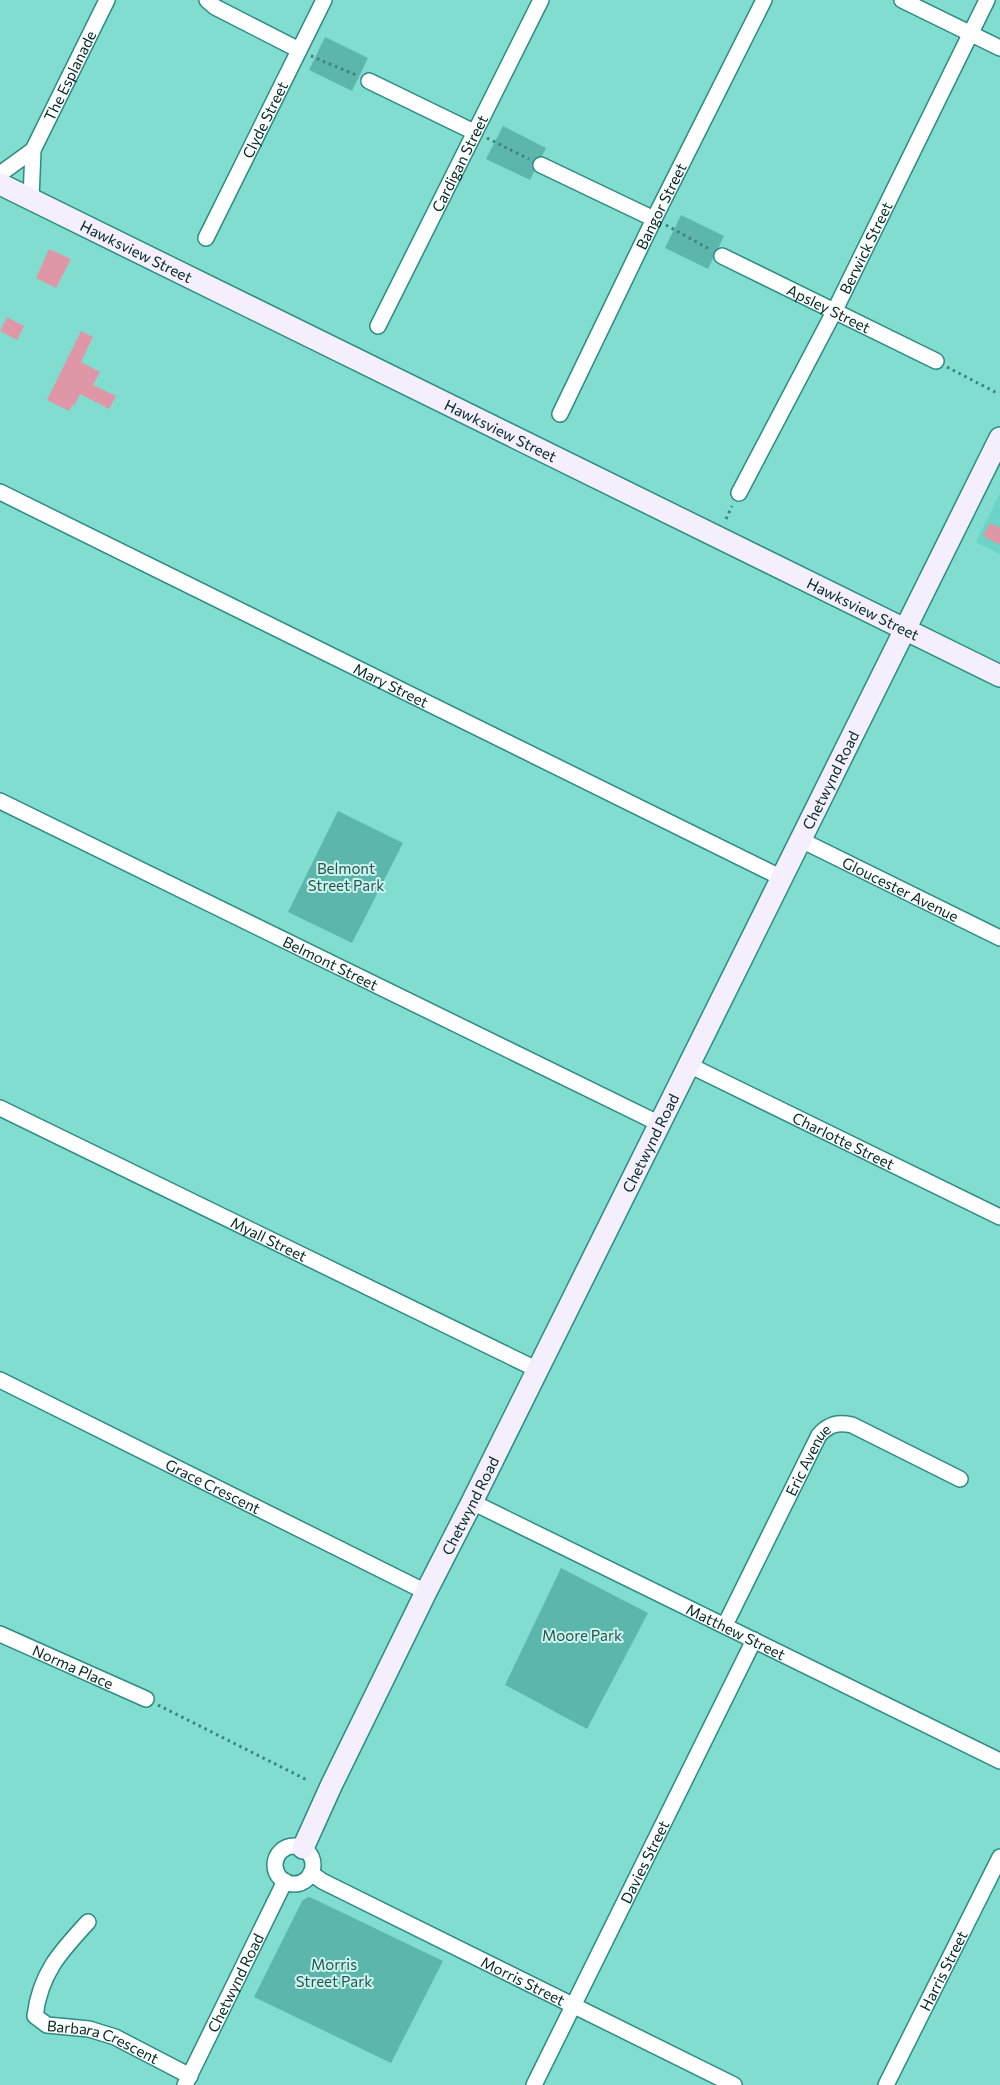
<svg xmlns="http://www.w3.org/2000/svg" width="1000" height="2085" font-family="Commissioner,sans-serif">
<style>
.built{fill:#6bd3c7}
.green{fill:#5cb6ac}
.building{fill:#df97a7}
.lines{fill:none;stroke-linecap:round;stroke-linejoin:round}
.street-casing{stroke:#2c8c83;stroke-width:18}
.secondary-casing{stroke:#2c8c83;stroke-width:24}
.path{stroke:#408179;stroke-width:3;stroke-dasharray:2.5 4;stroke-linecap:butt}
.street{stroke:#fff;stroke-width:15}
.secondary{stroke:#f4eefd;stroke-width:21}
.labels{text-anchor:middle;dominant-baseline:central;stroke-width:4;stroke-linejoin:round;paint-order:stroke}
.street-label{font-size:15px;fill:#002824;stroke:#caf4ee}
.park-label{font-size:15px;fill:#28534e;stroke:#caf4ee}
</style>
<rect width="100%" height="100%" fill="#82ddd1"/>
<polygon class="built" points="1000,493 1000,554 976,542"/>
<g class="green">
<polygon points="325,37 368,58 352,91 309,70"/>
<polygon points="503,126 546,148 530,180 486,159"/>
<polygon points="681,215 724,236 708,269 665,248"/>
<polygon points="338,811 403,843 352,943 288,912"/>
<polygon points="561,1568 648,1613 587,1729 505,1685"/>
<polygon points="308,1897 312,1898 443,1961 391,2063 254,1997 302,1901"/>
</g>
<g class="building">
<polygon points="49,249 71,259 56,288 36,278"/>
<polygon points="7,317 24,326 17,340 0,331"/>
<polygon points="81,331 93,337 81,362 100,372 93,385 116,396 109,409 80,394 74,406 72,405 69,411 47,400"/>
<polygon points="990,523 1000,528 1000,545 983,536"/>
</g>
<g class="lines">
<defs>
<g id="street">
<polyline points="207,0 215,7 299,50"/>
<polyline points="902,0 1000,48"/>
<polyline points="369,81 474,132"/>
<polyline points="541,165 654,219"/>
<polyline points="0,174 33,150"/>
<path id="s1" d="M 31,199 L 33,150 L 107,0"/>
<path id="s2" d="M 206,238 L 324,0"/>
<path id="s3" d="M 722,256 L 936,361"/>
<path id="s4" d="M 378,326 L 541,0"/>
<path id="s5" d="M 560,414 L 654,219 L 764,0"/>
<path id="s6" d="M 0,492 L 782,878"/>
<path id="s7" d="M 739,493 L 834,312 L 987,0"/>
<path id="s8" d="M 0,801 L 660,1124"/>
<path id="s9" d="M 801,840 L 1000,938"/>
<path id="s10" d="M 689,1065 L 1000,1217"/>
<path id="s11" d="M 0,1108 L 538,1370"/>
<path id="s12" d="M 0,1380 L 426,1592"/>
<path id="s13" d="M 472,1502 L 1000,1761"/>
<path id="s14" d="M 725,1625 L 819,1435 C 829,1424 838,1422 852,1425 L 960,1479"/>
<path id="s15" d="M 0,1634 L 146,1699"/>
<circle cx="294" cy="1865" r="19"/>
<path id="s16" d="M 311,1873 L 322,1881 L 734,2085"/>
<path id="s17" d="M 88,1922 C 60,1952 40,1974 35,2016 L 47,2025 L 89,2029 L 115,2037 L 190,2076"/>
<path id="s18" d="M 185,2085 L 285,1881"/>
<path id="s19" d="M 534,2085 L 754,1640"/>
<path id="s20" d="M 886,2085 L 1000,1857"/>
</g>
<g id="secondary">
<path id="s21" d="M 0,184 L 1000,676"/>
<path id="s22" d="M 303,1848 L 331,1786 L 426,1592 L 472,1502 L 1000,438"/>
</g>
</defs>
<use href="#street" class="street-casing"/>
<use href="#secondary" class="secondary-casing"/>
<g class="path">
<polyline points="311,56 356,75"/>
<polyline points="487,138 529,159"/>
<polyline points="666,225 711,250"/>
<polyline points="947,367 997,393"/>
<polyline points="726,519 732,506"/>
<polyline points="158,1705 309,1781"/>
</g>
<use href="#street" class="street"/>
<use href="#secondary" class="secondary"/>
</g>
<g class="labels">
<g class="street-label">
<text stroke="none"><textPath href="#s1" startOffset="132">The Esplanade</textPath></text>
<text stroke="none"><textPath href="#s2" startOffset="132">Clyde Street</textPath></text>
<text stroke="none"><textPath href="#s4" startOffset="182">Cardigan Street</textPath></text>
<text stroke="none"><textPath href="#s5" startOffset="231">Bangor Street</textPath></text>
<text stroke="none"><textPath href="#s7" startOffset="276">Berwick Street</textPath></text>
<text stroke="none"><textPath href="#s21" startOffset="152">Hawksview Street</textPath></text>
<text stroke="none"><textPath href="#s3" startOffset="119">Apsley Street</textPath></text>
<text stroke="none"><textPath href="#s21" startOffset="558">Hawksview Street</textPath></text>
<text stroke="none"><textPath href="#s21" startOffset="962">Hawksview Street</textPath></text>
<text stroke="none"><textPath href="#s6" startOffset="436">Mary Street</textPath></text>
<text stroke="none"><textPath href="#s22" startOffset="1191">Chetwynd Road</textPath></text>
<text stroke="none"><textPath href="#s9" startOffset="111">Gloucester Avenue</textPath></text>
<text stroke="none"><textPath href="#s8" startOffset="368">Belmont Street</textPath></text>
<text stroke="none"><textPath href="#s10" startOffset="172">Charlotte Street</textPath></text>
<text stroke="none"><textPath href="#s22" startOffset="786">Chetwynd Road</textPath></text>
<text stroke="none"><textPath href="#s11" startOffset="299">Myall Street</textPath></text>
<text stroke="none"><textPath href="#s14" startOffset="185">Eric Avenue</textPath></text>
<text stroke="none"><textPath href="#s12" startOffset="238">Grace Crescent</textPath></text>
<text stroke="none"><textPath href="#s22" startOffset="381">Chetwynd Road</textPath></text>
<text stroke="none"><textPath href="#s13" startOffset="294">Matthew Street</textPath></text>
<text stroke="none"><textPath href="#s15" startOffset="80">Norma Place</textPath></text>
<text stroke="none"><textPath href="#s19" startOffset="249">Davies Street</textPath></text>
<text stroke="none"><textPath href="#s20" startOffset="128">Harris Street</textPath></text>
<text stroke="none"><textPath href="#s16" startOffset="238">Morris Street</textPath></text>
<text stroke="none"><textPath href="#s18" startOffset="114">Chetwynd Road</textPath></text>
<text stroke="none"><textPath href="#s17" startOffset="184">Barbara Crescent</textPath></text>
</g>
<g class="park-label">
<text x="346" y="868">Belmont<tspan x="346" dy="17">Street Park</tspan></text>
<text x="582" y="1635">Moore Park</text>
<text x="334" y="1964">Morris<tspan x="334" dy="17">Street Park</tspan></text>
</g>
</g>
</svg>
